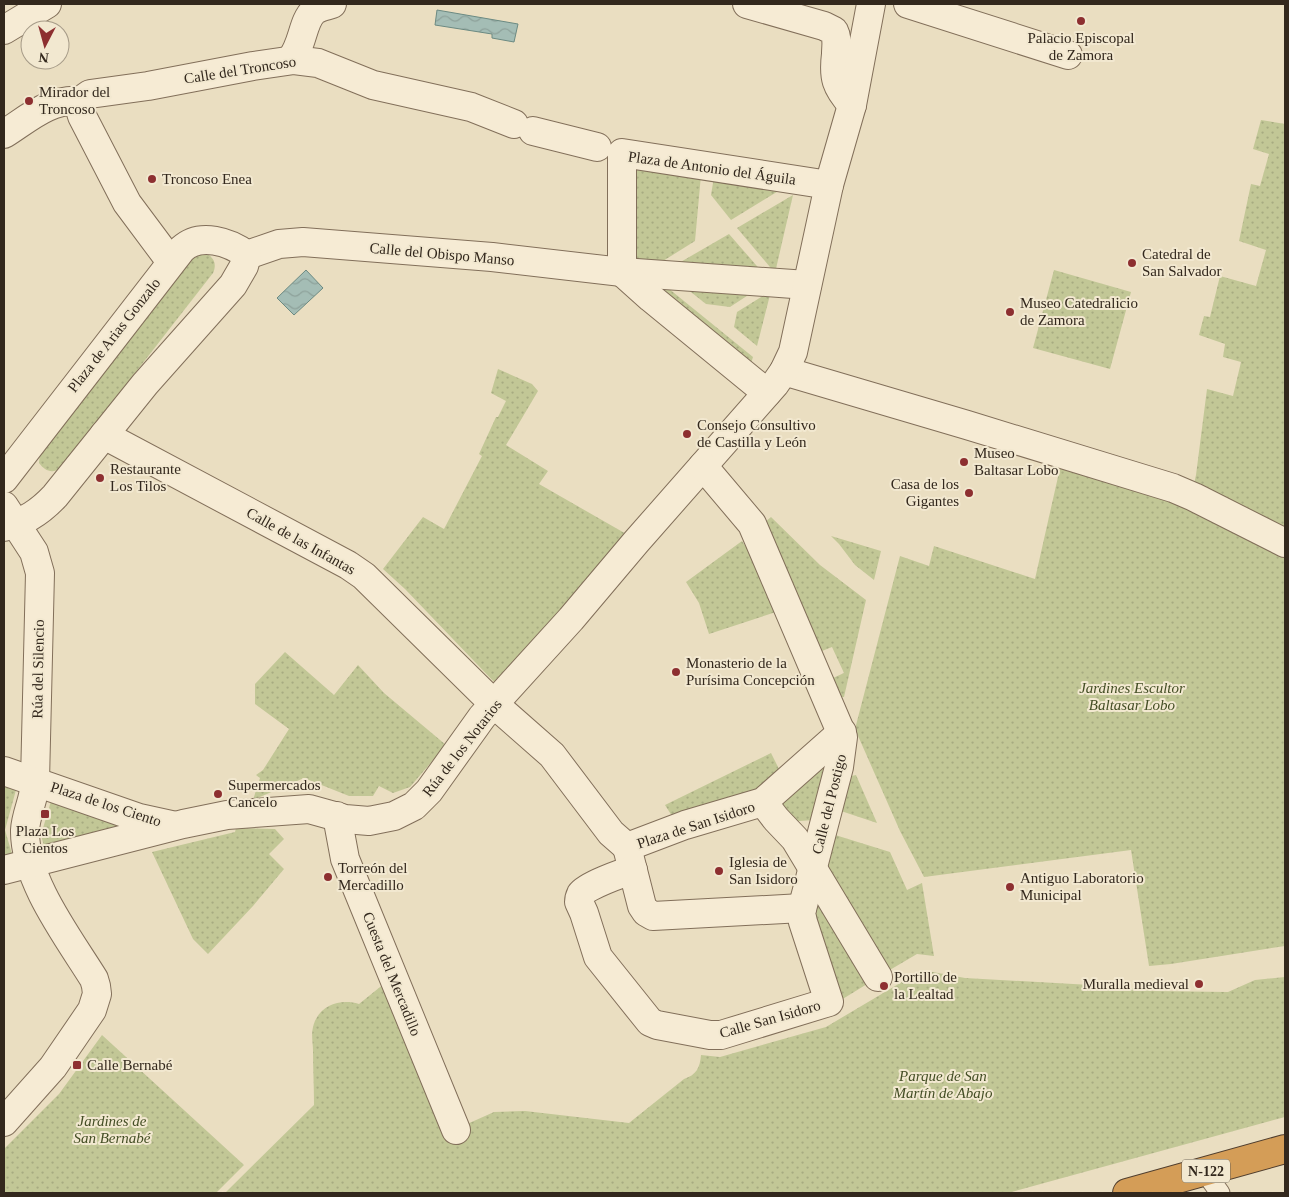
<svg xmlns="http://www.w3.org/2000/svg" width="1289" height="1197" font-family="'Times New Roman',serif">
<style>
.green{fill:url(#green-dots)}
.water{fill:url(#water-waves);stroke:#6c8a82}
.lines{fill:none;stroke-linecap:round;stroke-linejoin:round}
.lane-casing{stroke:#826f5a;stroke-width:21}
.street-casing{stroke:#826f5a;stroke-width:30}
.highway-casing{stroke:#503e2e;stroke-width:30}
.lane{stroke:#f6ebd4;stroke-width:19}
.street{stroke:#f6ebd4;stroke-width:28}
.highway{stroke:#d49d57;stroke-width:28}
.poi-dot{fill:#8d2f30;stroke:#f2e8d0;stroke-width:2}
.labels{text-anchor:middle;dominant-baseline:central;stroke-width:4;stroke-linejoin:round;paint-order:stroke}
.shield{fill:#f2e8d0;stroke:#6c6253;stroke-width:1}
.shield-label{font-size:14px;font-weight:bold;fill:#33281d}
.poi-label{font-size:15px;fill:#33281d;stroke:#f2e8d0;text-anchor:start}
.street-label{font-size:15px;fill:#33281d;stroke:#f2e8d0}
.park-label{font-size:15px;font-style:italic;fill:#444e25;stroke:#f2e8d0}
</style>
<defs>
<pattern id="green-dots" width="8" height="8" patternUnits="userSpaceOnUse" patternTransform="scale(1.25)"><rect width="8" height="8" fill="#c2c796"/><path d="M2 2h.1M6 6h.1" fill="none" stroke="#a7ab81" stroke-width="1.8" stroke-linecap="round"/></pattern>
<pattern id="water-waves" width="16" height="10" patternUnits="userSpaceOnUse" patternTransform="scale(1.25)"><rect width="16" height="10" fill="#a4bdb5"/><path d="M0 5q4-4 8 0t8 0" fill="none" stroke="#8ea29b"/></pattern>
</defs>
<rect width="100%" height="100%" fill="#eadec1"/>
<g class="green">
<polygon points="1261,120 1285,124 1285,946 1171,964 1149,966 1131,850 924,877 900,831 855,729 900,556 929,566 934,546 1035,579 1060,468 1189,507 1196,475 1207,389 1233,396 1241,362 1223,357 1225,344 1199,335 1204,316 1210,317 1220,276 1256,286 1266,250 1239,241 1251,184 1260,186 1269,154 1253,149"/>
<polygon points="631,164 701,175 695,241 655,266 629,264"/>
<polygon points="714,177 785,187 731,220 711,195"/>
<polygon points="793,195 775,273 737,228"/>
<polygon points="729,234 763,273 672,267"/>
<path d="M 205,253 C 214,257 217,264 213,273 L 61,468 C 52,474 45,471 39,463 L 40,452 L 192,257 L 196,254 Z"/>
<polygon points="1054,270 1131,292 1110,369 1033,348"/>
<polygon points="654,283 663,284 753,357 749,370"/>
<polygon points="682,285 756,290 730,307 706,304"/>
<polygon points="771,291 757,346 734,327 737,312"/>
<polygon points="498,369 532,384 538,391 506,445 548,471 539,484 628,535 497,685 405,589 383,569 423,517 444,529 482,456 479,454 496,417 498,417 506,401 491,393"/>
<polygon points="771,517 820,565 866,600 844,697 841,697 833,678 844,673 832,647 822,651 764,523"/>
<polygon points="831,536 881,551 874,580 855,565 839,544"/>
<polygon points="742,541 749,551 776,612 709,634 699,603 686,582"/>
<polygon points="285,652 334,695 358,665 384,693 446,745 410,787 393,793 379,786 373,796 349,796 304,778 253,800 260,778 256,775 263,770 289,729 255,704 255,684"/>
<polygon points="771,753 781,773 765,787 672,816 665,805"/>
<polygon points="830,757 813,820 787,822 778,806"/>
<polygon points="856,775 877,823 838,810 847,777"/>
<polygon points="4,786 16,790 5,830 12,854 4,856"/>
<polygon points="51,801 122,825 44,846 41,835"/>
<polygon points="236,828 275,829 284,839 269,854 284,869 253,906 208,954 193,939 152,852 235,832"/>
<polygon points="832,834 890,852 907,890 922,883 934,956 917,954 883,974 825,874"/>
<polygon points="818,887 872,981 841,1000 814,912"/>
<path d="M 922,970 L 965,978 L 1126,987 L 1153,991 L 1228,992 L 1255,980 L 1285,977 L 1285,1117 L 1008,1193 L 225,1193 L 314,1105 C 314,1087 313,1069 313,1051 C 313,1043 311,1035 313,1027 C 318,1006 339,998 359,1004 L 385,983 L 447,1133 L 494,1112 L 525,1111 L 629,1123 L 684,1079 C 696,1075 700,1068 701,1055 L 720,1057 L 826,1027 Z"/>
<polygon points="102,1035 244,1165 216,1193 4,1193 4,1149 59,1094"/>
</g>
<g class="water">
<polygon points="437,10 518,24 514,42 492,38 492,34 435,25"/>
<polygon points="306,270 323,288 294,315 277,298"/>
</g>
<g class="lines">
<defs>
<polyline id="lane" points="1205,1172 1220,1193"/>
<g id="street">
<path d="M 747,4 L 824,26 L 834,31 C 838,39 836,45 836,54 C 833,78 836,87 852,105"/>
<polyline points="908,4 1068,55"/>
<polyline points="4,30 47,4"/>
<path d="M 290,60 C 303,47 302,21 314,11 C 319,7 326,6 332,4"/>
<polyline points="80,101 90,94 148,86 253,66 294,60 318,63 373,85 471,107 514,124"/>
<polyline points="80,101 79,106 82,116 127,203 171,262"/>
<polyline points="533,131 597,147"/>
<path d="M 4,134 C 28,119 50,98 80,101"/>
<polyline points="247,255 279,244 303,242 492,257 622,272 807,285"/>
<polyline points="784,371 967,425 1173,488 1194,497 1285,543"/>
<polyline points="767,393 651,298 622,272 622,153 829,185"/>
<polyline points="104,435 348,565 364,576 494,704 552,755 611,833 627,847"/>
<path d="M 4,479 L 182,249 C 200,232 230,242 247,255"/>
<path d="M 4,506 L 34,552 L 40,573 L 35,781 C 35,798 26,813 25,830 C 24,880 68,937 94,979 L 96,986 L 97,994 L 92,1010 L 53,1067 L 4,1122"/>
<path d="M 4,527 C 25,522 40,512 55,496 L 145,384 L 233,285 L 244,266 L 247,255"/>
<polyline points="4,771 139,818 171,825"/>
<polyline points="763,802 776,819 795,839 878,977"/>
<polyline points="337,816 345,859 456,1130"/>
<polyline points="627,847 685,825 763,802 842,732"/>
<polyline points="628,851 642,906 646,912 653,916 802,908"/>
<polyline points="4,870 183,824 227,815 309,809 345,819 369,821 394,816 414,806 429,791 482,717 571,619 636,542 775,384 784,371 793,352 829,185 852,105 871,4"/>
<path d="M 633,870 C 622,873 586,886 581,894 C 579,898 579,899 579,902 L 584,913 L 598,957 L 650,1022 L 657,1025 L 710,1035 L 721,1035 L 829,1002 L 803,922 L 801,913 L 839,767 L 843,737 L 752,524 L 703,466"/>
</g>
<polyline id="highway" points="1127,1193 1285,1149"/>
</defs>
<use href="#lane" class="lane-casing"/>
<use href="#street" class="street-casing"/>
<use href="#highway" class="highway-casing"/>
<use href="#lane" class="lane"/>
<use href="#street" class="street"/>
<use href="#highway" class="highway"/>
</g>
<g class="poi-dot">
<circle cx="1081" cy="21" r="5"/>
<circle cx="29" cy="101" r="5"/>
<circle cx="152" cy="179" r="5"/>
<circle cx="1132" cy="263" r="5"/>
<circle cx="1010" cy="312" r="5"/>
<circle cx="687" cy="434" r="5"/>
<circle cx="964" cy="462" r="5"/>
<circle cx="100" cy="478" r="5"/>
<circle cx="969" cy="493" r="5"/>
<circle cx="676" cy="672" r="5"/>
<circle cx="218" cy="794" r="5"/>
<rect x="40" y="809" width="10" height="10" rx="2.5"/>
<circle cx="719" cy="871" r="5"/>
<circle cx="328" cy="877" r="5"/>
<circle cx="1010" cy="887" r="5"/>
<circle cx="1199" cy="984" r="5"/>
<circle cx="884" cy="986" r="5"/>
<rect x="72" y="1060" width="10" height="10" rx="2.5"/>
</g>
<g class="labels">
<rect class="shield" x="1182" y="1159.5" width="48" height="23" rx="4"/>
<g class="shield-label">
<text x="1206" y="1171">N-122</text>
</g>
<g class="poi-label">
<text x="1081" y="38" text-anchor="middle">Palacio Episcopal<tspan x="1081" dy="17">de Zamora</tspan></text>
<text x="39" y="92">Mirador del<tspan x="39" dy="17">Troncoso</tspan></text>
<text x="162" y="179">Troncoso Enea</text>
<text x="1142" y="254">Catedral de<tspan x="1142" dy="17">San Salvador</tspan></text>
<text x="1020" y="303">Museo Catedralicio<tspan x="1020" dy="17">de Zamora</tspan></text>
<text x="697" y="425">Consejo Consultivo<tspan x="697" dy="17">de Castilla y León</tspan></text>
<text x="974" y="453">Museo<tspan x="974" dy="17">Baltasar Lobo</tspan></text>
<text x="110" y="469">Restaurante<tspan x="110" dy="17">Los Tilos</tspan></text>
<text x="959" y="484" text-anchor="end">Casa de los<tspan x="959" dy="17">Gigantes</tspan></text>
<text x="686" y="663">Monasterio de la<tspan x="686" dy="17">Purísima Concepción</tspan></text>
<text x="228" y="785">Supermercados<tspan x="228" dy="17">Cancelo</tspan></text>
<text x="45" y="831" text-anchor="middle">Plaza Los<tspan x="45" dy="17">Cientos</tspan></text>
<text x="729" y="862">Iglesia de<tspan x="729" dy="17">San Isidoro</tspan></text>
<text x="338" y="868">Torreón del<tspan x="338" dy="17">Mercadillo</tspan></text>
<text x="1020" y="878">Antiguo Laboratorio<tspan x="1020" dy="17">Municipal</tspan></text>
<text x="894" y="977">Portillo de<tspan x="894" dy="17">la Lealtad</tspan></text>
<text x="1189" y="984" text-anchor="end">Muralla medieval</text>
<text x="87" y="1065">Calle Bernabé</text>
</g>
<g class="street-label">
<text transform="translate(240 70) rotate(-9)">Calle del Troncoso</text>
<text transform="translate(712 168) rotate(8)">Plaza de Antonio del Águila</text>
<text transform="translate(442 254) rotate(5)">Calle del Obispo Manso</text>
<text transform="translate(114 335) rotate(-52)">Plaza de Arias Gonzalo</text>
<text transform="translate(301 541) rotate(29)">Calle de las Infantas</text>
<text transform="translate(38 669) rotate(-89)">Rúa del Silencio</text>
<text transform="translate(462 748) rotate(-52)">Rúa de los Notarios</text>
<text transform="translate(106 804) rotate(18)">Plaza de los Ciento</text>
<text transform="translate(829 804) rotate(-76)">Calle del Postigo</text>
<text transform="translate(696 825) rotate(-18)">Plaza de San Isidoro</text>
<text transform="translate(392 974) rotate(68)">Cuesta del Mercadillo</text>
<text transform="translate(770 1019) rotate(-16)">Calle San Isidoro</text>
</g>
<g class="park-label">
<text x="1132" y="688">Jardines Escultor<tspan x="1132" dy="17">Baltasar Lobo</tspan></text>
<text x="943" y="1076">Parque de San<tspan x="943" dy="17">Martín de Abajo</tspan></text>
<text x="112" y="1121">Jardines de<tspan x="112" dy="17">San Bernabé</tspan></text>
</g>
</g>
<rect width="1289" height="1197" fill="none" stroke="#33281d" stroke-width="10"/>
<g transform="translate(45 45) rotate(186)"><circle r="24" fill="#f2e8d0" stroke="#a69b88"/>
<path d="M0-4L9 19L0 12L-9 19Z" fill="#8d2f30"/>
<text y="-8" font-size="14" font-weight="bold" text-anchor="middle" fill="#33281d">N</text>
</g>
</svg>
